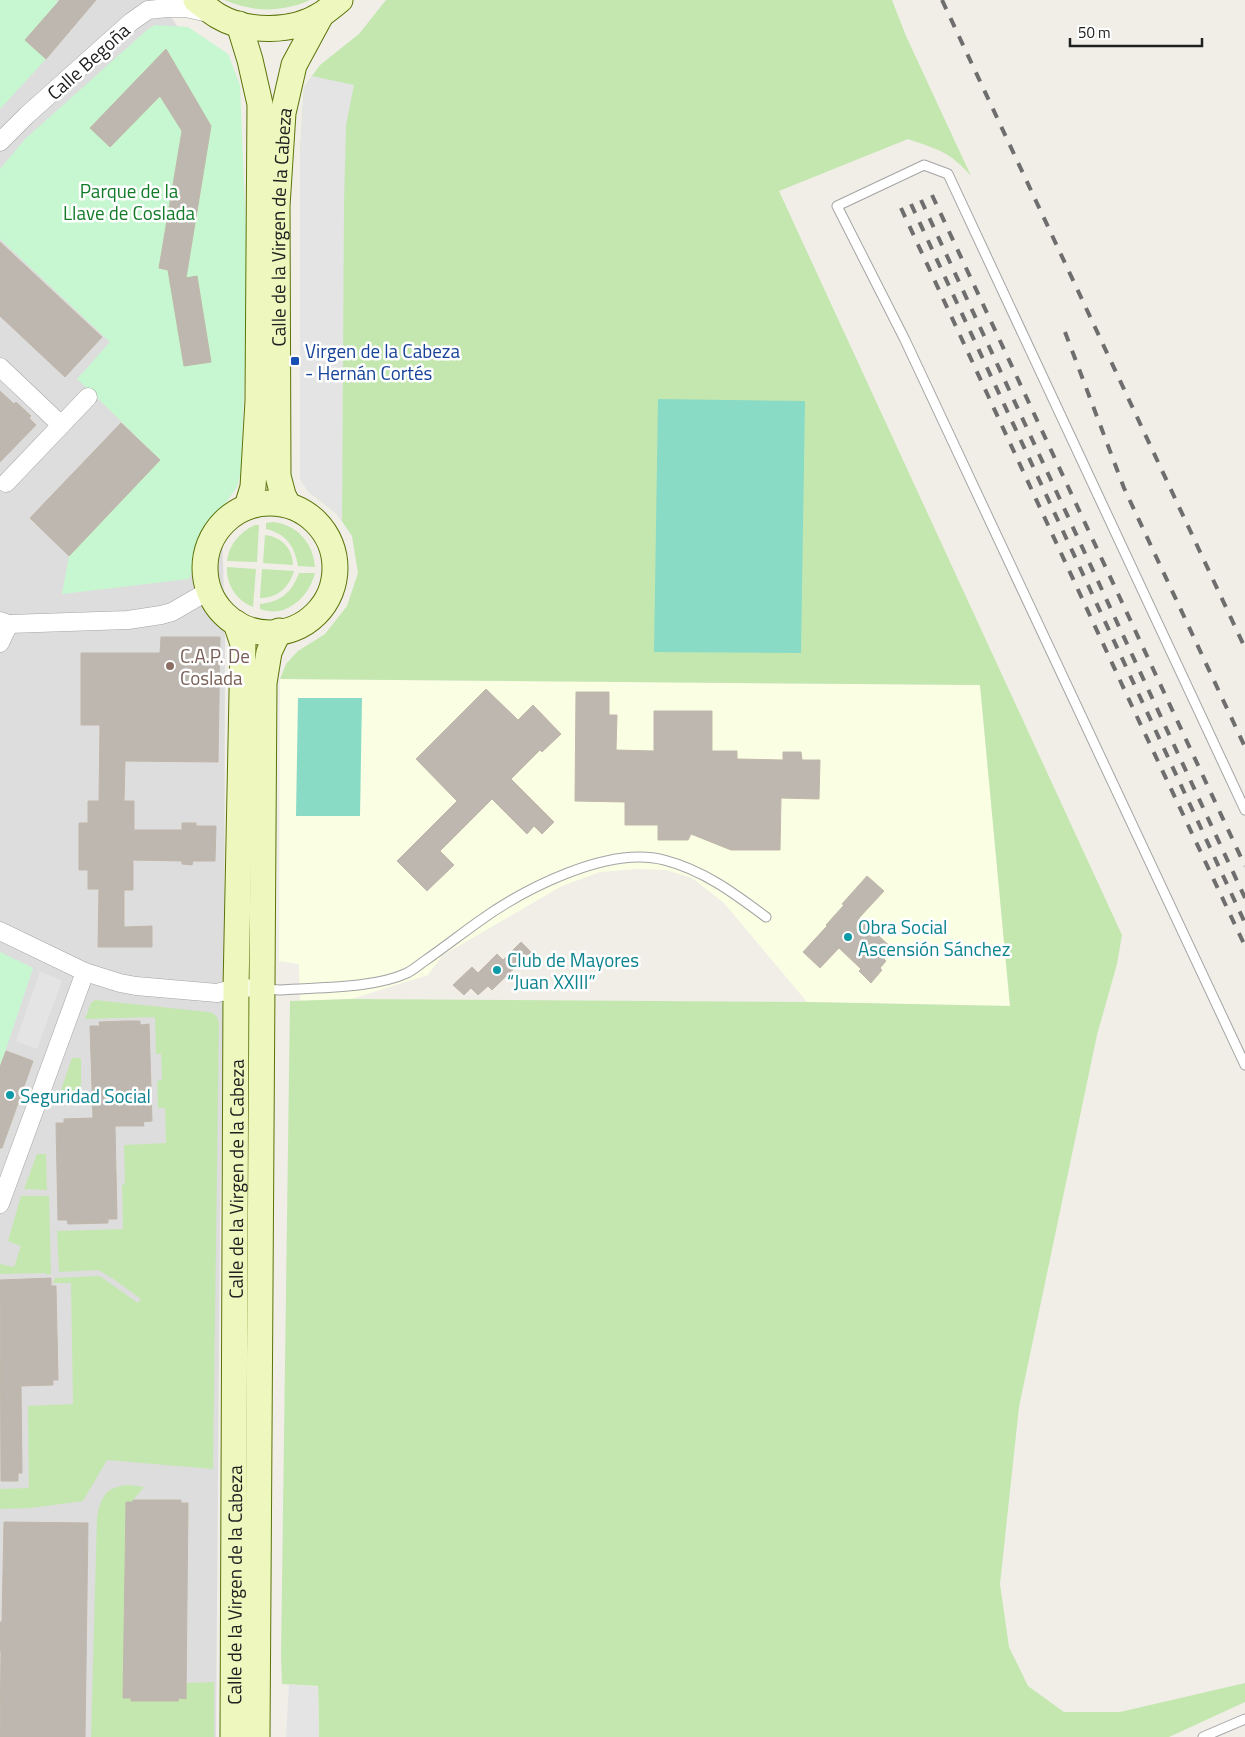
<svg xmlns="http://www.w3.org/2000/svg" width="1245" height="1737" font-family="'Titillium Web',sans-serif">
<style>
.residential{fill:#dedddd}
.education{fill:#fafee3}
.grass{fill:#c4e7b0}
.park{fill:#c7f7d1}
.pitch{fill:#89dbc6}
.parking{fill:#e4e4e4}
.building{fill:#bdb7b0;stroke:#c1b7aa}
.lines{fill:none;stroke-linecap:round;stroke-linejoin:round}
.lane-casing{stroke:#a4a4a4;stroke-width:11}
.street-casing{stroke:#a4a4a4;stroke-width:19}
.secondary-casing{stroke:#5b740a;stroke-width:27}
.lane{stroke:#fff;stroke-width:9}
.street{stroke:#fff;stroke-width:18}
.secondary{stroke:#edf7be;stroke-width:25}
.rail{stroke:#6e6e6e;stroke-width:4;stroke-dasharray:10 10;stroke-linecap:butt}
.transit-dot{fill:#1a4fb4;stroke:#fff;stroke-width:2}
.education-dot{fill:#8d6e63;stroke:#fff;stroke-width:2}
.culture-dot{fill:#0f9aa8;stroke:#fff;stroke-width:2}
.labels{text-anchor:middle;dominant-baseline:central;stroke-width:5;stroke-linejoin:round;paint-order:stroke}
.street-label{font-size:19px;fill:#202020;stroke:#fff}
.park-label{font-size:19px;fill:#117b28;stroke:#fff}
.transit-label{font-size:19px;fill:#164399;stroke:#fff;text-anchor:start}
.education-label{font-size:19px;fill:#785e54;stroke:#fff;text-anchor:start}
.culture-label{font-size:19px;fill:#0d838f;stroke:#fff;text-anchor:start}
</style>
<rect width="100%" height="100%" fill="#f0eee7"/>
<polygon class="residential" points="0,0 160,0 179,29 215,274 225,635 224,1021 220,1220 216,1737 0,1737"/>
<polygon class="education" points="280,679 980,685 1010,1006 807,1002 724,903 692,878 666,870 637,869 600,872 562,886 443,955 428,975 351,999 300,1001 299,964 279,961"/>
<g class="grass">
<path d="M 224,0 L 310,0 C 280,13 254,12 224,0 Z"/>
<path d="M 386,0 L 892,0 L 906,36 L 971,176 C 949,151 939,150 908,139 L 779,191 L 1122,935 L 1117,964 L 1097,1035 L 1019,1407 L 1000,1584 L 1009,1647 L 1028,1686 L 1064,1712 L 1120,1712 L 1245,1683 L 1245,1702 L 1169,1737 L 319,1737 L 318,1686 L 282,1684 L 281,1656 L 290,1001 L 351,999 L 807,1002 L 1010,1006 L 980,685 L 280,679 L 286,664 L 298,651 L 325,634 L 347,606 L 358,573 L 352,536 L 337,514 L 308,491 L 300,479 L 300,153 L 304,87 L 320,65 L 359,34 Z"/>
<path d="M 273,522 C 298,525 313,543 315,567 L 298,566 C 295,546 285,533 266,529 L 266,523 Z"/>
<path d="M 255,525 L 259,525 L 257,562 L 227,561 C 229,544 240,532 255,525 Z"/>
<path d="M 265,535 C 282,537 292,548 293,565 L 263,563 Z"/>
<path d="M 227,567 L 256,569 L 253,607 C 237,601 226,585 227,567 Z"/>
<path d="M 262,569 L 294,571 C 289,588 277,598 260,598 Z"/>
<path d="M 299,573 L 315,573 C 309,597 286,619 260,609 L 260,604 C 281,602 292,592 299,573 Z"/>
<path d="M 95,1000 L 208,1012 C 215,1013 217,1016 219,1023 L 213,1469 L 107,1460 L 83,1501 L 31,1508 L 0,1509 L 0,1489 L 29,1488 L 28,1406 L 73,1404 L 71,1283 L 53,1283 L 55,1278 L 97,1276 L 101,1277 L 138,1303 L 141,1299 L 112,1278 L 98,1270 L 59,1272 L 57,1231 L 123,1229 L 122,1185 L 125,1184 L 124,1145 L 166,1143 L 165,1108 L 158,1108 L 157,1081 L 162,1080 L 161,1054 L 156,1054 L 155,1017 L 85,1019 L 91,1003 Z"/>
<polygon points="72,1058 81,1058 81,1091 61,1090"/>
<polygon points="37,1154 46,1154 47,1190 24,1189"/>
<polygon points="21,1196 49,1196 51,1274 47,1275 46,1273 0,1274 0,1264 14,1267 21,1246 8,1241"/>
<path d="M 128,1485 L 144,1487 L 133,1500 L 133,1502 L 126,1503 L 123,1698 L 131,1698 L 131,1701 L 178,1701 L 179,1698 L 186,1698 L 186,1683 L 214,1682 L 214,1737 L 91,1737 L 97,1517 C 101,1496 106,1487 128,1485 Z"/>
</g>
<g class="park">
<polygon points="0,0 55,0 68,6 46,16 25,40 46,59 0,109"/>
<path d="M 155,25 L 188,27 L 228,54 L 240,85 L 248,276 L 241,473 L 237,487 L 210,525 L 205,543 L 189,579 L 62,594 L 69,556 L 160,460 C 132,433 106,405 77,379 L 110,342 L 0,239 L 0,169 L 25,139 L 148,29 Z"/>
<polygon points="0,952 33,968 0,1067"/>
</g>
<g class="pitch">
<polygon points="658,399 805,401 801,653 654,652"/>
<polygon points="298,698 362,698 360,816 296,816"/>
</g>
<g class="parking">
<polygon points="312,76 354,85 346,125 344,203 342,521 337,514 308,491 300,479 300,153 304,87"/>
<polygon points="40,971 62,981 37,1049 16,1041"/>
<polygon points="289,1684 318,1687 319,1737 286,1737"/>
</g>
<g class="building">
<polygon points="60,0 96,0 46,59 25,40"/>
<polygon points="166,49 211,126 186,278 197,276 211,362 184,366 168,270 159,268 182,131 160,96 110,147 90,128"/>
<polygon points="0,242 102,337 65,377 0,316"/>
<polygon points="0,391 14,404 16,402 31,416 29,418 36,425 0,462"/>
<polygon points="121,423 160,460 69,556 30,518"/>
<polygon points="161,637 220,637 218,762 125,761 124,801 134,801 134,830 182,830 182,823 196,823 196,826 216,826 215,861 193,861 192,865 182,864 182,861 133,860 133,890 124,890 124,927 152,926 152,947 98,947 99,889 88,889 88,870 79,870 79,823 88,823 88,801 99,801 100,725 81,725 81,653 160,653"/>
<polygon points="486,689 518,720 533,705 561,734 542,752 540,750 511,779 554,822 542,834 534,826 527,834 492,799 440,851 454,865 427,891 397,861 457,801 416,759"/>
<polygon points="576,692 609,692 609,715 617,715 616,750 654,751 654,711 712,711 712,751 737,751 737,759 783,760 783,752 801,752 802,760 820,760 819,799 781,798 780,850 731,850 691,834 688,840 658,840 658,825 625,825 625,802 575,801"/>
<polygon points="867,876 884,891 859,918 893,949 884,959 886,961 880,968 882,970 871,983 859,971 861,969 839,948 820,968 803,952 827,926 826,925 844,905 842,904"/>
<polygon points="521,942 531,952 492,990 488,986 478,995 471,988 464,995 453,985 472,967 478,973 497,954 503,960"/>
<polygon points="125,1021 140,1021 140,1025 149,1024 152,1121 143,1122 144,1126 115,1126 117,1219 108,1219 108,1223 68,1224 67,1220 58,1220 56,1123 64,1123 64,1119 93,1118 90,1026 100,1026 99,1022"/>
<polygon points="6,1051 33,1061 2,1148 0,1148 0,1067"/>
<polygon points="51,1278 51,1286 56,1286 58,1380 53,1380 53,1385 21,1386 22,1473 18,1473 18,1481 1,1481 0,1280"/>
<polygon points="133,1500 181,1500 181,1503 188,1503 186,1699 179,1698 178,1701 131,1701 131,1698 123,1698 126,1502 133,1502"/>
<polygon points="4,1522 88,1523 85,1737 0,1737 1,1651 0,1651 0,1622 2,1622"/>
</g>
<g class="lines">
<defs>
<g id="lane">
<polyline points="1245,810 948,174 924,165 837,206 905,340 1245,1065"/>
<path d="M 265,989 L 280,990 C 318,987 372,989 407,973 C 413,970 420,964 426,960 C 443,948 460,935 478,922 C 522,890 608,845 664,860 C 703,870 734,893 766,917"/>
<polyline points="1203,1737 1245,1719"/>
</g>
<g id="street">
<polyline points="0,142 27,115 131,22 148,10 167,8 186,8 208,13"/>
<polyline points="0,367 61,425"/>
<polyline points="6,483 88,397"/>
<polyline points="0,621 9,624 128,620 161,615 172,612 210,590"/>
<polyline points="0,643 9,624"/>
<polyline points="0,931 85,972 120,983 136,986 217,993 236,988 247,988"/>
<polyline points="0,1204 85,972"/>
</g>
<g id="secondary">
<path d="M 196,0 C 203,5 210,11 218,16 C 247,33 293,33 322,14 C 328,10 334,5 340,0"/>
<polyline points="239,24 250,60 260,104 258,401 253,487 247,507"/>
<circle cx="270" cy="568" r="65"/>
<path id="s1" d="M 288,505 L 283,495 L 278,476 L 277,206 L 283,113 L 294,65 L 321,15"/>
<path id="s2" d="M 233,1737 L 236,988 L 243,644 L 236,623"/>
<polyline points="257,1737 264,683 269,652 279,631"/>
</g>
</defs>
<use href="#lane" class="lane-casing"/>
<use href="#street" class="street-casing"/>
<use href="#secondary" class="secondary-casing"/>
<use href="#lane" class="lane"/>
<use href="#street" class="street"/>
<use href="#secondary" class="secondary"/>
<g class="rail">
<polyline points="942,0 1245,648"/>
<polyline points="932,195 1245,866"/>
<polyline points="921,200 1245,898"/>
<polyline points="911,204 1245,923"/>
<polyline points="901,208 1131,704 1245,946"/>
<polyline points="1065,332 1124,488 1245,747"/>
</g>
</g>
<rect class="transit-dot" x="290" y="356" width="10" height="10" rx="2.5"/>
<circle class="education-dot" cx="170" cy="666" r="5"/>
<g class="culture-dot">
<circle cx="848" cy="937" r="5"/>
<circle cx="497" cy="970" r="5"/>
<circle cx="10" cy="1095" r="5"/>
</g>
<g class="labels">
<g class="street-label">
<text transform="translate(88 61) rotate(-42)">Calle Begoña</text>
<text stroke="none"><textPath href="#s1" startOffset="280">Calle de la Virgen de la Cabeza</textPath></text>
<text stroke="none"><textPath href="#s2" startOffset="558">Calle de la Virgen de la Cabeza</textPath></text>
<text stroke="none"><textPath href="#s2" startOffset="152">Calle de la Virgen de la Cabeza</textPath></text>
</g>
<g class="park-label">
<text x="129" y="190">Parque de la<tspan x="129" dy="22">Llave de Coslada</tspan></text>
</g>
<g class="transit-label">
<text x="305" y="350">Virgen de la Cabeza<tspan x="305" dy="22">- Hernán Cortés</tspan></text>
</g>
<g class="education-label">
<text x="180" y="655">C.A.P. De<tspan x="180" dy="22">Coslada</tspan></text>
</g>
<g class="culture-label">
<text x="858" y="926">Obra Social<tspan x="858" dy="22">Ascensión Sánchez</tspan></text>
<text x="507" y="959">Club de Mayores<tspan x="507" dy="22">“Juan XXIII”</tspan></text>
<text x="20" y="1095">Seguridad Social</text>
</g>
</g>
<path d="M1070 38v8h132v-8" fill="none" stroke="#202020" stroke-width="2.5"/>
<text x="1078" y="38" font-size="15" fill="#202020" stroke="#ffffff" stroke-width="4" paint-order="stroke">50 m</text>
</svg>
